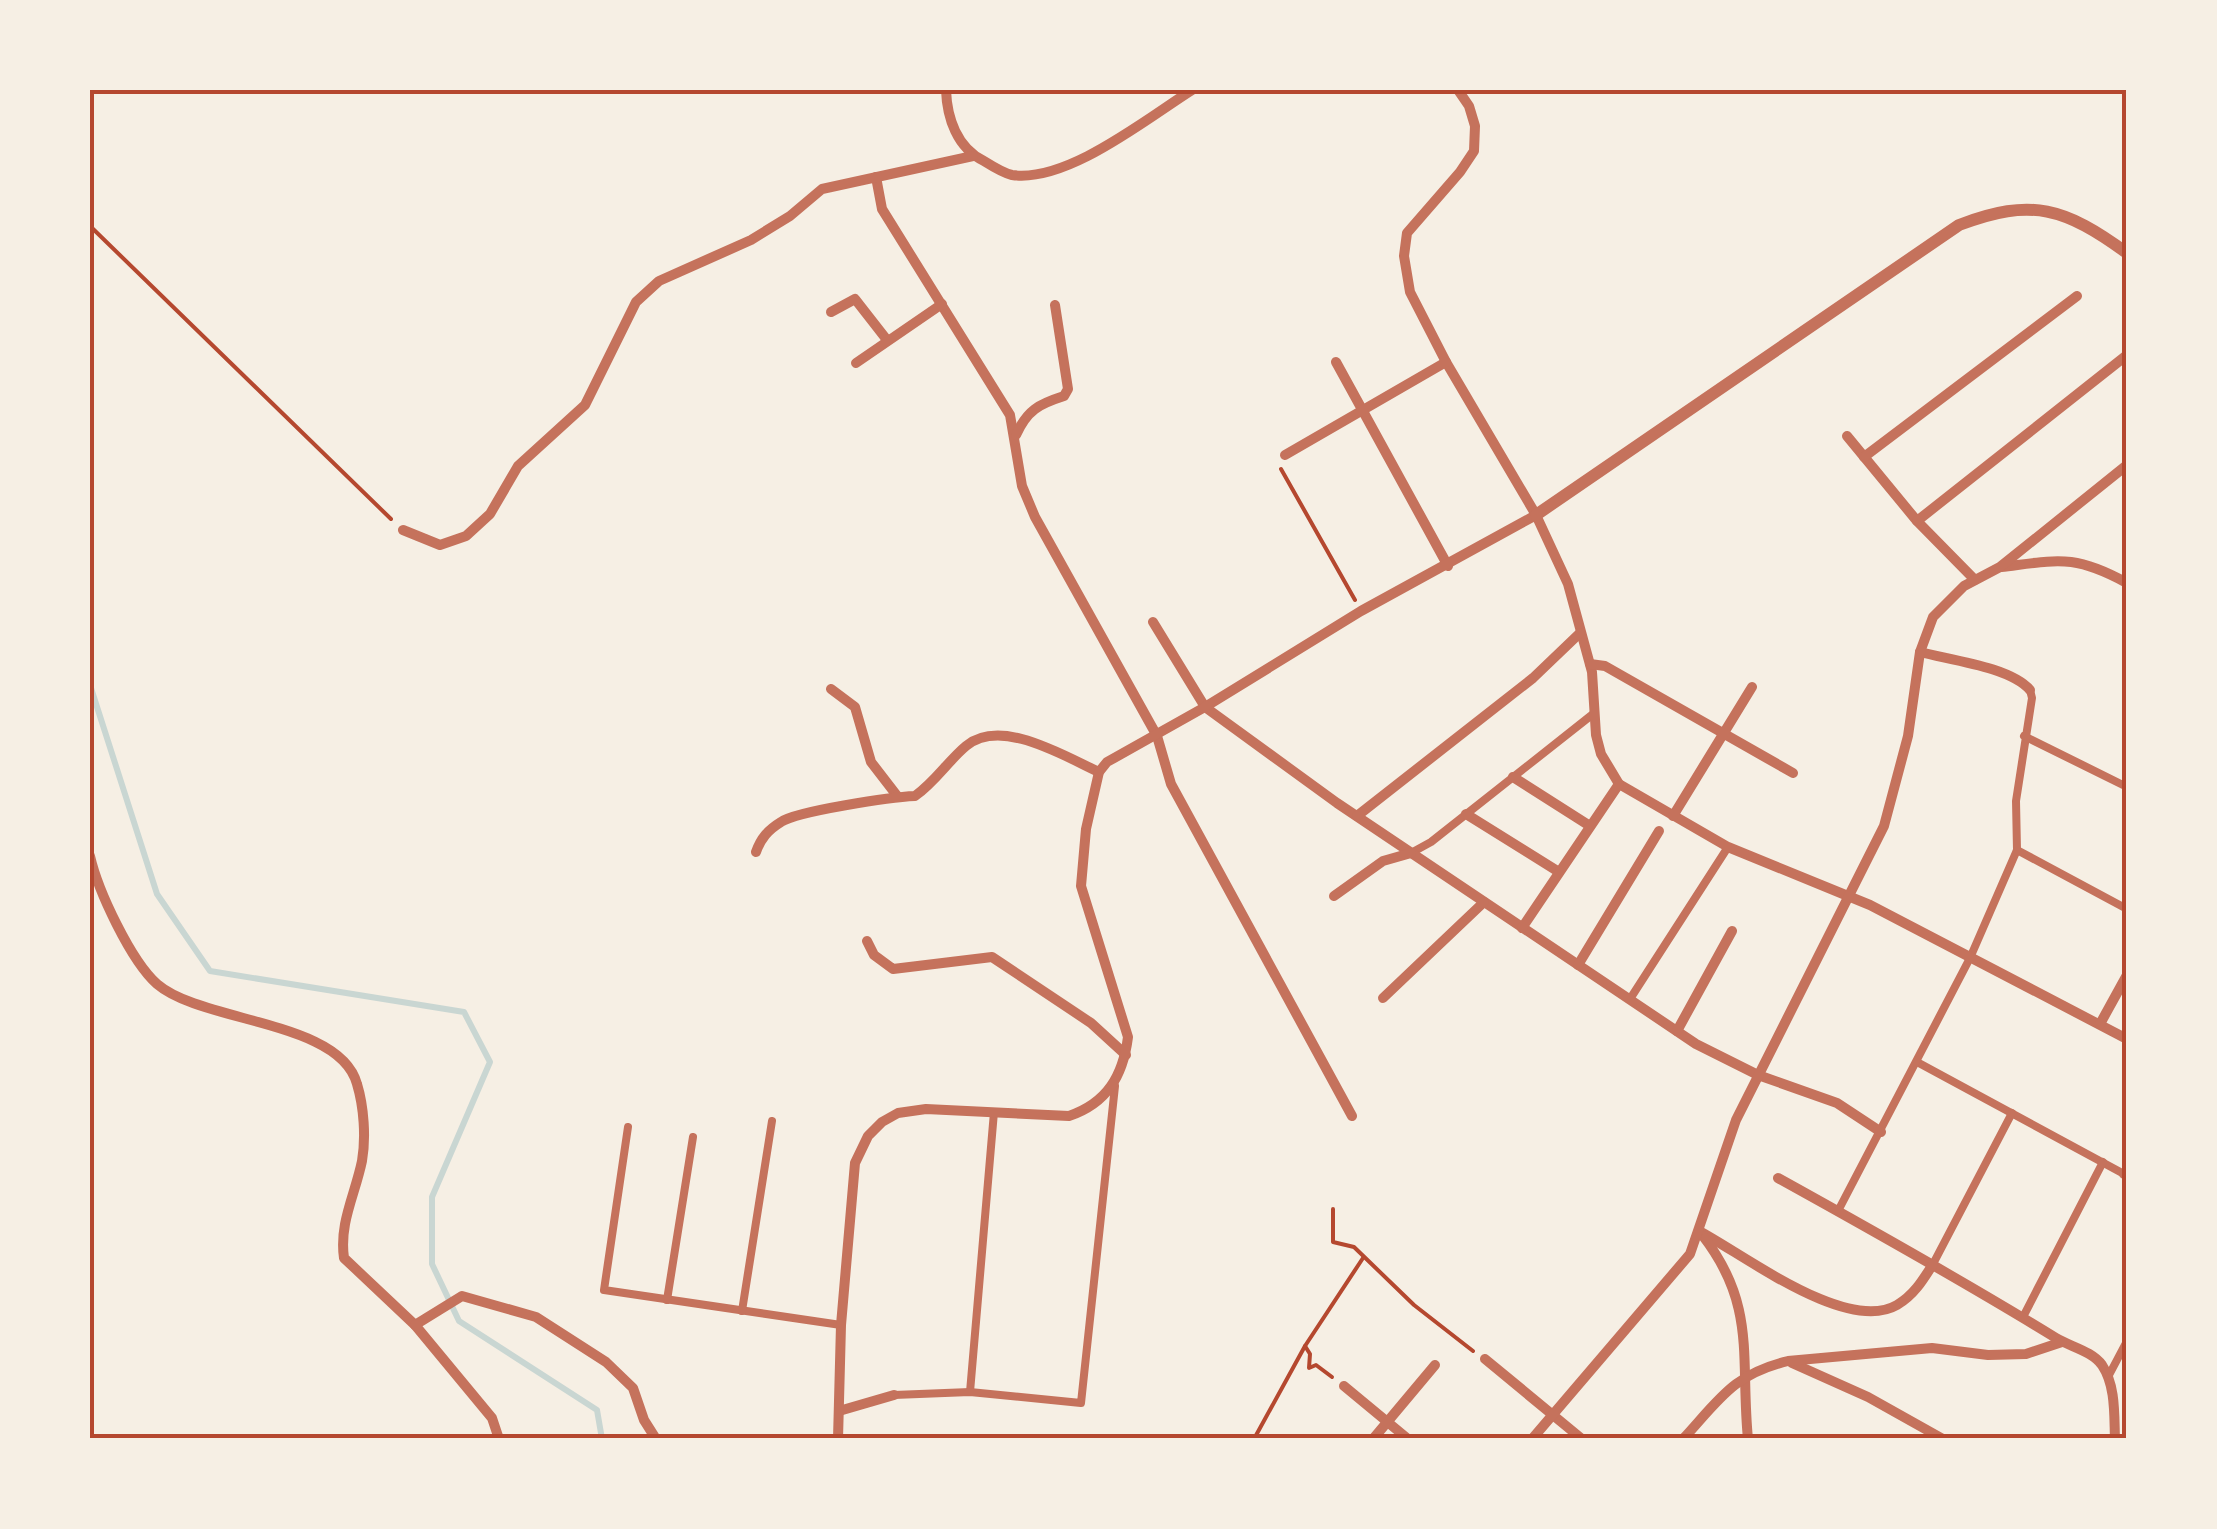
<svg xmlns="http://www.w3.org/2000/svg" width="2217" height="1529" font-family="Raleway,sans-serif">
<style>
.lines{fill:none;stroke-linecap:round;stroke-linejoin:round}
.stream{stroke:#c9d6d2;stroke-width:6}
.path{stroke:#b5482f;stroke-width:4}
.pedestrian{stroke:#c5725c;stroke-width:8}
.minor{stroke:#c5725c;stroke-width:10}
.tertiary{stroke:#c5725c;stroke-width:12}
.neatline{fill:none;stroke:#b5482f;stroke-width:4}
</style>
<rect width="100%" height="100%" fill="#f6efe4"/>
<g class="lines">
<polyline class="stream" points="90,685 157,894 210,971 464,1012 490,1062 432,1197 432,1264 459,1321 597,1410 602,1439"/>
<g class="path">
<polyline points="90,226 391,519"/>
<polyline points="1281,469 1355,600"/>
<polyline points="1333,1209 1333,1242 1354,1247 1414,1305 1473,1351"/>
<polyline points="1305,1346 1310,1354 1309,1368 1316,1365 1332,1377"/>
<polyline points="1254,1439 1305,1346 1363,1258"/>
</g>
<g class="pedestrian">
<polyline points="2024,736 2127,787"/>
<polyline points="2017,850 2127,909"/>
<polyline points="1411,853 1431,842 1593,714"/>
<polyline points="1630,999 1728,847"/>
<polyline points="1917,1062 2124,1174"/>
<polyline points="628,1127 604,1290 841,1325"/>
<polyline points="1838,1211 1970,958 2017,850 2016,801 2032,698 2030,690"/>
<polyline points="1933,1264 2012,1113"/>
<polyline points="667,1300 693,1137"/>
<polyline points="742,1311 772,1121"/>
<polyline points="2023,1317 2103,1162"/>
<polyline points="2108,1377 2127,1341"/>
<polyline points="970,1392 994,1112"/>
<polyline points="894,1395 970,1392 1081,1403 1115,1086"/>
</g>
<g class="minor">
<path d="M 946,90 C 947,118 957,148 984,161 C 992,166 1003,173 1012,175 C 1067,183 1146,119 1192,90"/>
<polyline points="1458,90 1469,106 1475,126 1474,151 1460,172 1407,233 1404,256 1410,292 1446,362 1536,515 1568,584 1592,672 1596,735 1601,754 1619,784 1728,847 1870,905 2127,1039"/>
<polyline points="876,177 882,209 1010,415 1022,486 1035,517 1157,736 1171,784 1352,1116"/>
<polyline points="831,312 855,299 887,340"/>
<polyline points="1336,362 1448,566"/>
<polyline points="856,363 942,304"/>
<path d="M 1016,435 C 1027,410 1039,404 1064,396 L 1068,389 L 1055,305"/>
<polyline points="1847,436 1917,521 1975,580"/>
<polyline points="1285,455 1446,362"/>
<polyline points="1864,457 2077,296"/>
<polyline points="1917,521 2127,355"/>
<polyline points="403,530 440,545 466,536 490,514 518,466 585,405 636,302 659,281 751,240 790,216 822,189 973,156"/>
<path d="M 2001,567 C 2059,560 2074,554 2127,583"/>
<polyline points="1153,622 1205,707 1337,803 1696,1044 1758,1075 1837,1103 1881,1132"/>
<path d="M 1920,652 C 1950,660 2010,667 2030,690"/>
<polyline points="1590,664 1605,666 1793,773"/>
<polyline points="831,689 855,707 871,762 898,797"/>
<polyline points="1513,777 1590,826"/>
<polyline points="1466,814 1559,872"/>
<polyline points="1357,816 1533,678 1580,633"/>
<polyline points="1673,816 1752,687"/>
<path d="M 756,852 C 761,838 768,830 781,822 C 797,811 892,797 915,796 C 935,782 948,761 966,746 C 1001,717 1064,756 1099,772"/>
<path d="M 90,856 C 98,891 131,961 157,984 C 202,1023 340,1020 357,1084 C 364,1107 366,1138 362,1161 C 355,1195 339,1223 344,1258 L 415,1325"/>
<polyline points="1334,896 1383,861 1411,853"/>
<polyline points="1522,928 1619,784"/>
<polyline points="867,941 874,955 893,969 992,957 1091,1023 1126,1055"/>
<polyline points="1578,965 1659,831"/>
<polyline points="1383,998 1484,902"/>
<polyline points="2100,1024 2127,975"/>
<polyline points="1677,1031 1732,931"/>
<polyline points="2124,1174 2127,1175"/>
<path d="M 1778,1178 C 1872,1230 1965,1282 2056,1338 C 2071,1347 2092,1351 2102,1365 C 2116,1386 2114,1415 2115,1439"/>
<path d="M 1699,1231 C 1746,1256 1847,1334 1897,1305 C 1914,1295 1923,1280 1933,1264"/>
<path d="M 1703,1236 C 1757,1306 1740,1358 1748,1439"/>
<polyline points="1485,1359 1582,1439"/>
<polyline points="1792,1363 1868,1397 1943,1439"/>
<polyline points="1344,1386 1408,1439"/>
<polyline points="839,1411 894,1395"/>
<polyline points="499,1439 492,1418 415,1325 462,1296 536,1317 606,1362 633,1388 644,1420 656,1439"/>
<path d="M 838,1439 L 841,1325 L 855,1163 L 868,1136 L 882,1122 L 898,1113 L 926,1109 L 1069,1116 C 1107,1103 1123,1076 1128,1037 L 1081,886 L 1086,829 L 1099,772 L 1107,762 L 1205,707 L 1361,611 L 1536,515"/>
<polyline points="1373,1439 1435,1365"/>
<polyline points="1532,1439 1690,1254 1736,1120 1884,826 1908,736 1920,652 1933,617 1964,586 2000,567 2127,465"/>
<path d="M 1683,1439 C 1719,1400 1733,1374 1788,1361 L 1932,1348 L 1988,1355 L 2026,1354 L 2062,1342"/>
</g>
<path class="tertiary" d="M 1536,515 L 1959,225 C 2032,197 2065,208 2127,253"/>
</g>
<rect width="2217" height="1529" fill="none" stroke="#f6efe4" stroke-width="185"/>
<rect x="92" y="92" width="2032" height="1344" class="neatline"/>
</svg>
